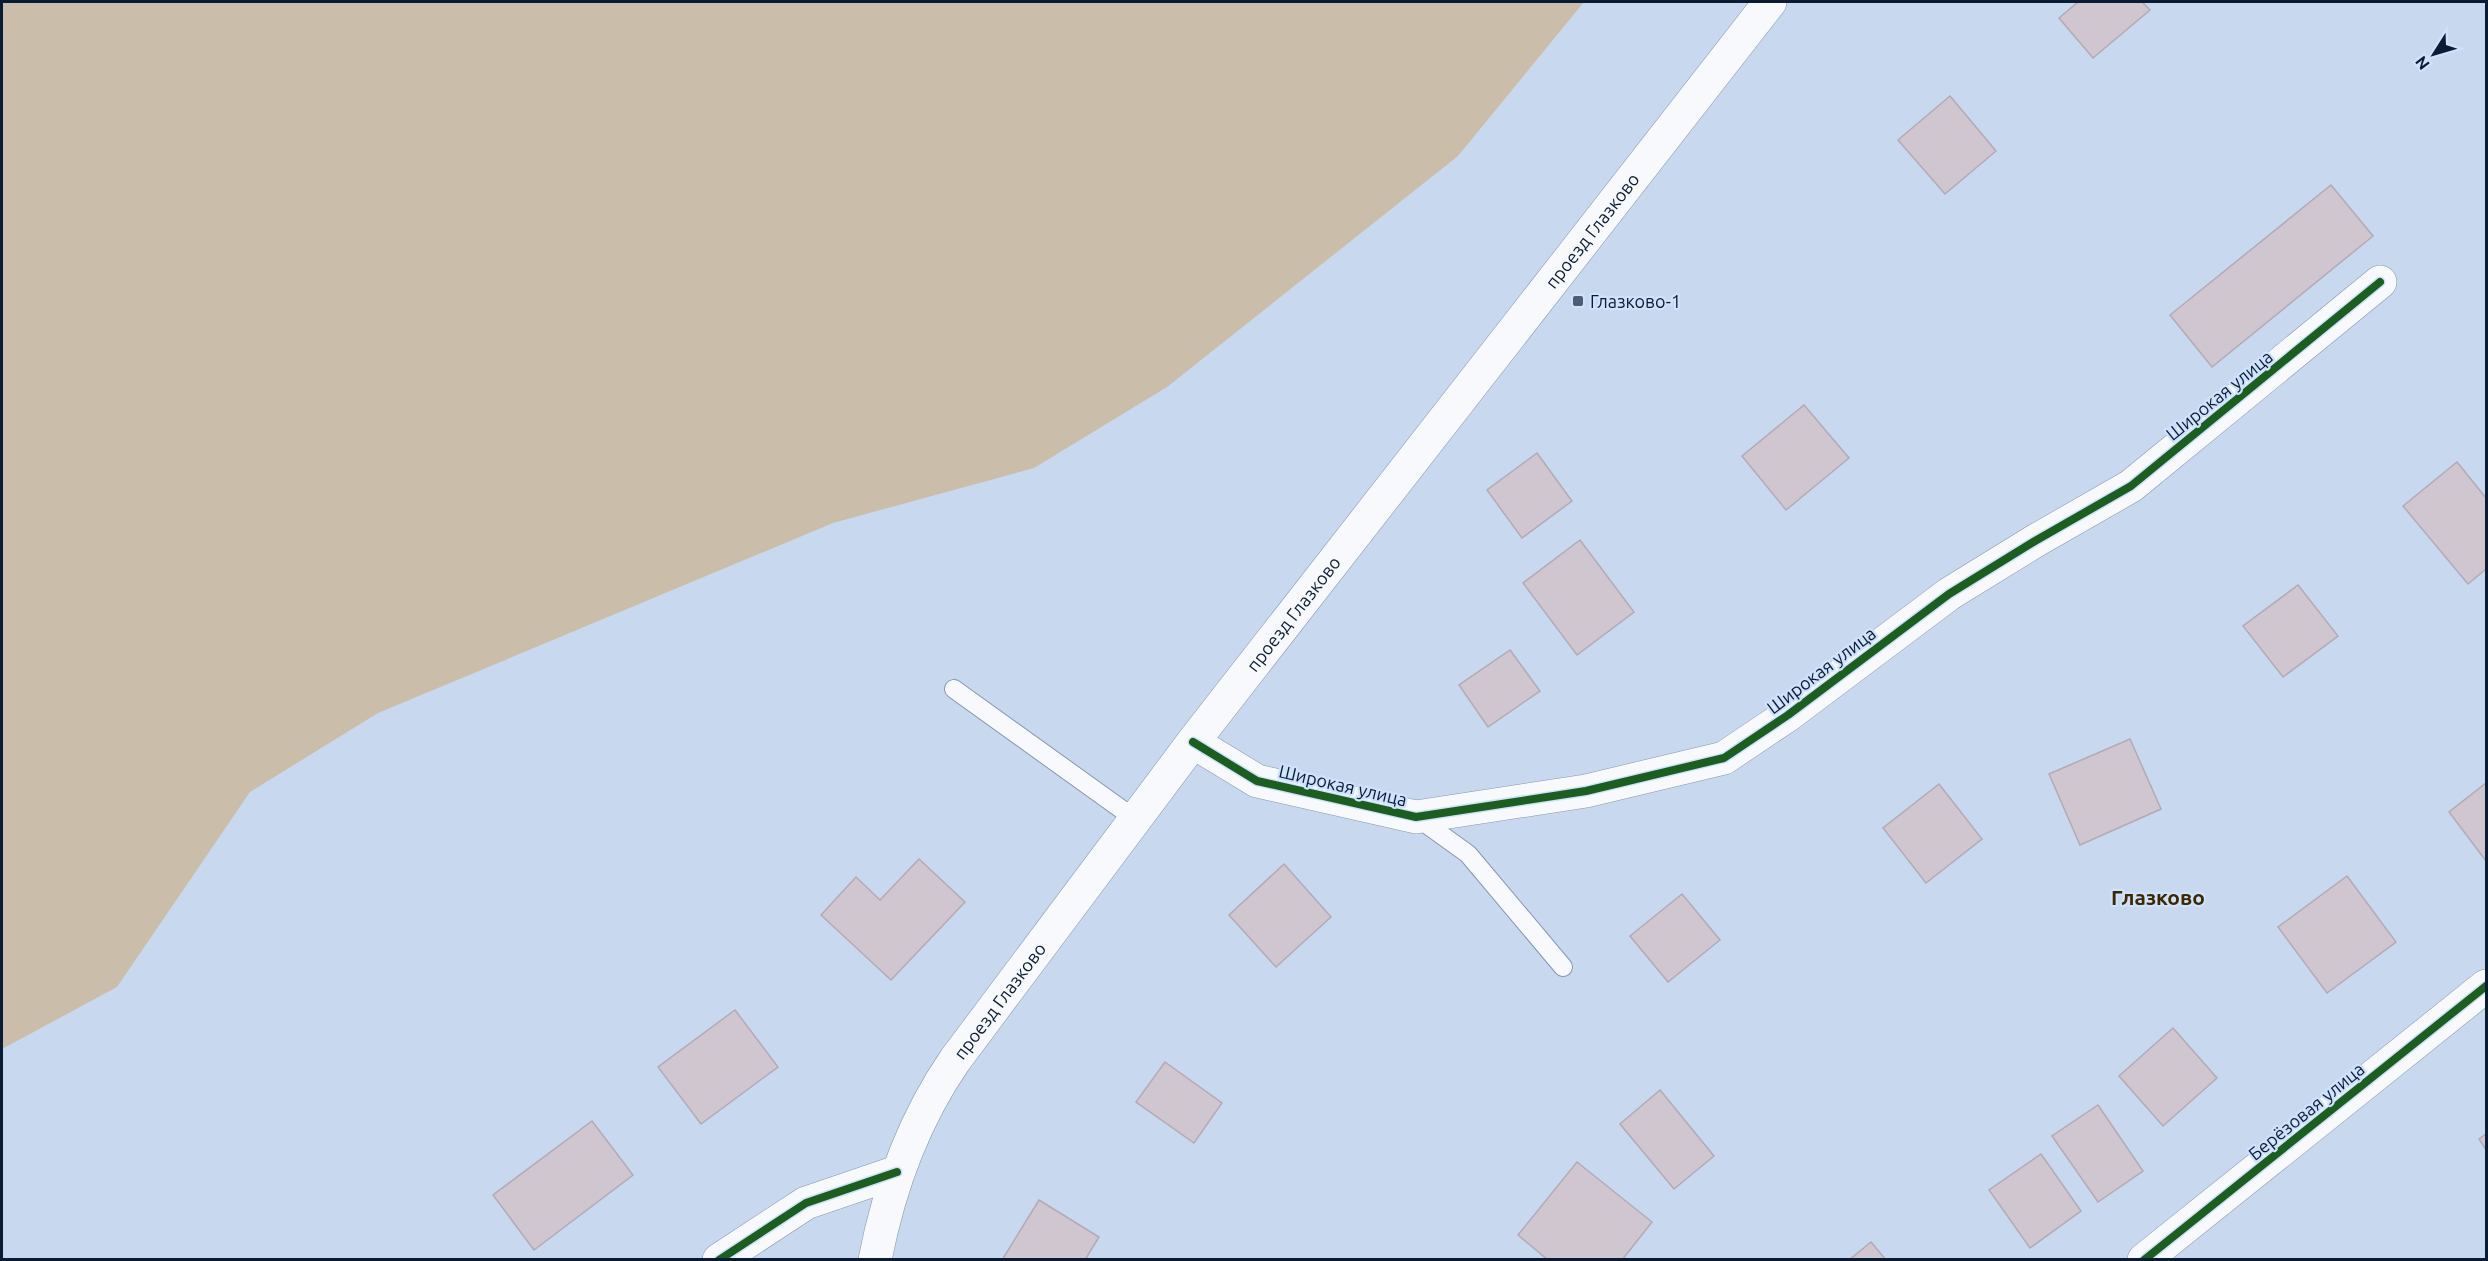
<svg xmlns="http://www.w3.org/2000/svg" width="2488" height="1261" font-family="Ubuntu,sans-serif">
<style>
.green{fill:#cabeab}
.building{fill:#cfc6d0;stroke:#b3aab5;stroke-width:1.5}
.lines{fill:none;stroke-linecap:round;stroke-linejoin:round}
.lane-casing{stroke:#8797ac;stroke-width:20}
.street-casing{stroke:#8797ac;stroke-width:34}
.secondary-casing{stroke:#8797ac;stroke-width:34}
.lane{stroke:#f7f9fc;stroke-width:18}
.street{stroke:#f7f9fc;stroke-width:33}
.secondary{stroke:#f7f9fc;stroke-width:33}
.cycleway-casing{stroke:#cfe2fd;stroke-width:11}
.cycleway{stroke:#1b5e20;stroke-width:8}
.poi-dot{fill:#4c5e75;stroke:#cfe2fd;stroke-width:2}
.labels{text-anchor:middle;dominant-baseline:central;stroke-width:4.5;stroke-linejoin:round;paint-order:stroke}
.street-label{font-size:18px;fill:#0a1c34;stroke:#cfe2fd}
.poi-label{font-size:18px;fill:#0a1c34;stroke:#cfe2fd;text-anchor:start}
.quarter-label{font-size:21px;font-weight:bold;fill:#3d2802;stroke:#cfe2fd}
</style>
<rect width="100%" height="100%" fill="#c8d8ee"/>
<polygon class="green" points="2,2 1584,2 1458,156 1167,387 1034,468 833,523 378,713 250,792 117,987 2,1049"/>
<g class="building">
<polygon points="2078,2 2142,2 2150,10 2093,58 2059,18"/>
<polygon points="1950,96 1996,151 1945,194 1898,140"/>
<polygon points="2331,185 2373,236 2212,367 2170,315"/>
<polygon points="1804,405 1849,458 1786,510 1742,456"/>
<polygon points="1537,453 1572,501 1522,538 1487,490"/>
<polygon points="2457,462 2486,498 2486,569 2468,584 2403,506"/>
<polygon points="1580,540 1634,612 1577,655 1523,583"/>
<polygon points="2298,585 2338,636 2283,677 2243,626"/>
<polygon points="1510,650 1540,691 1488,727 1459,685"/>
<polygon points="2130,739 2161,809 2080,845 2049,774"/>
<polygon points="2486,783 2486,861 2449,812"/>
<polygon points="1939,784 1982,839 1926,883 1883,828"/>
<polygon points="919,859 965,902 891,980 821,915 856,877 880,900"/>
<polygon points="1284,864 1331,917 1276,967 1229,915"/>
<polygon points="2347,876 2396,942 2327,993 2278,927"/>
<polygon points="1682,894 1720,940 1668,982 1630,936"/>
<polygon points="735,1010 778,1067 701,1124 658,1067"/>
<polygon points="2173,1028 2217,1078 2163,1126 2119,1076"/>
<polygon points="1165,1062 1222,1103 1194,1143 1136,1102"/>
<polygon points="1660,1090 1714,1156 1674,1189 1620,1124"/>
<polygon points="2098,1105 2143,1171 2098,1202 2052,1136"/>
<polygon points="592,1121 633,1175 534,1250 493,1195"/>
<polygon points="2486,1134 2486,1150 2479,1139"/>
<polygon points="2041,1154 2081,1211 2030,1248 1989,1190"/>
<polygon points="1577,1162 1652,1222 1622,1260 1548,1260 1518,1235"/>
<polygon points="1039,1200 1099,1237 1085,1260 1002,1260"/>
<polygon points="1871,1242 1886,1260 1849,1260"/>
</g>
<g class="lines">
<defs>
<g id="lane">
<polyline points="954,689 1135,819"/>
<polyline points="1418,818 1468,854 1563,967"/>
</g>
<g id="street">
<polyline points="1193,742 1257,781 1416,817 1586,791 1724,758 1788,715 1949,594 2035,541 2131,486 2380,282"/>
<polyline points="719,1260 806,1203 897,1172"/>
<polyline points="2144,1260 2486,986"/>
</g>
<g id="secondary">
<path id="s1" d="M 875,1260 C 889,1187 913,1121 955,1060 L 1193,742 L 1770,2"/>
</g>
</defs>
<use href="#lane" class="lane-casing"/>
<use href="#street" class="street-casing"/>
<use href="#secondary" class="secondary-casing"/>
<use href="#lane" class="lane"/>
<use href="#street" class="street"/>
<use href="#secondary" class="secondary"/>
<defs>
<g id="cycleway">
<polyline points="1193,742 1257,781 1416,817 1586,791 1724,758 1788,715 1949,594 2035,541 2131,486 2380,282"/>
<polyline points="719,1260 806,1203 897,1172"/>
<polyline points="2144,1260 2486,986"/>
</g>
</defs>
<use href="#cycleway" class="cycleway-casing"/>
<use href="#cycleway" class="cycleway"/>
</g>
<rect class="poi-dot" x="1572" y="295" width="12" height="12" rx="3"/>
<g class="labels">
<g class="street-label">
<text stroke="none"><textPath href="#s1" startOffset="1263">проезд Глазково</textPath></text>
<text transform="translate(2219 395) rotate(-39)">Широкая улица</text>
<text stroke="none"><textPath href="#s1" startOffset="777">проезд Глазково</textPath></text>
<text transform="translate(1821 670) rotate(-37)">Широкая улица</text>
<text transform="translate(1343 785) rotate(13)">Широкая улица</text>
<text stroke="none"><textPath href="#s1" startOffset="291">проезд Глазково</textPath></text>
<text transform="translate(2306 1111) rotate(-39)">Берёзовая улица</text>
</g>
<g class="poi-label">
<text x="1590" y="301">Глазково-1</text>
</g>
<g class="quarter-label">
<text x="2158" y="897">Глазково</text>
</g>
</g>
<rect width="2488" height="1261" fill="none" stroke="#0a1c34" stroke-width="6"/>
<g transform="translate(2434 54) rotate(233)" stroke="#cfe2fd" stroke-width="4.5" paint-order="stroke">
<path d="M0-4.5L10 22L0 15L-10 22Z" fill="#0a1c34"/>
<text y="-9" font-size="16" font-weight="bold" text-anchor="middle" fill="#0a1c34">N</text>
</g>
</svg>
